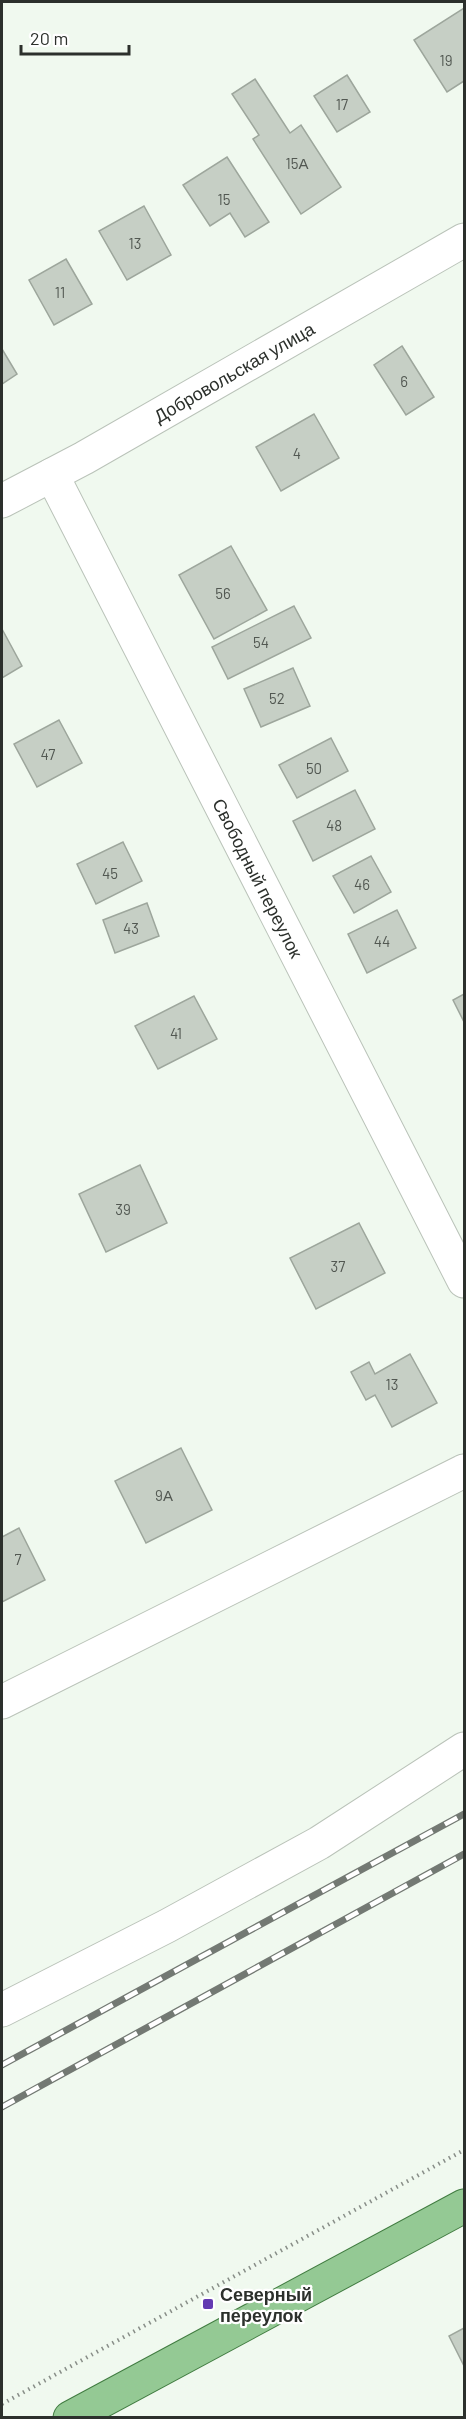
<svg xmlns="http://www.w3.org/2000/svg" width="466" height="2419" font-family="Barlow,sans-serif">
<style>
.building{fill:#c6cfc5;stroke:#9da69c;stroke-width:1.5}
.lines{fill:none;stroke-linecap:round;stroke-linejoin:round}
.minor-casing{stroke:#bac3b9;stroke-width:35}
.major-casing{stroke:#417c41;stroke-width:35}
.path{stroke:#888e88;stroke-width:4;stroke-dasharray:1.5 4.5;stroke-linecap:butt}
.minor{stroke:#fff;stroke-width:33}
.major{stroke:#94c994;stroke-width:33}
.rail-casing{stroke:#737973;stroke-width:7}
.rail{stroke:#fff;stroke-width:4.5;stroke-dasharray:14;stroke-linecap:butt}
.poi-dot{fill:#633ab2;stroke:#fff;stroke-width:2}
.labels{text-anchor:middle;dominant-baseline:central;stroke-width:4.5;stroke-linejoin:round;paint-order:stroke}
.number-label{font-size:15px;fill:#525852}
.street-label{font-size:18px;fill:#2c302c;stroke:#fff}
.poi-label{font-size:18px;font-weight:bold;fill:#2c302c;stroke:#fff;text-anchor:start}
</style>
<rect width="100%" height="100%" fill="#f0f9ef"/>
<g class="building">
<polygon points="464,8 464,81 447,92 414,40"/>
<polygon points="347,75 370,112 337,132 314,96"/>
<polygon points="255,79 290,133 301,125 341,187 301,214 253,139 259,135 232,94"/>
<polygon points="227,157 269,222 245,237 230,213 210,226 183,185"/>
<polygon points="144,206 171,255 127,280 99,231"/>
<polygon points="66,259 92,304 54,325 29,280"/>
<polygon points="402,346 434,397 406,415 374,365"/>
<polygon points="2,349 17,374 2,384"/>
<polygon points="314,414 339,458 281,491 256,447"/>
<polygon points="231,546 267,610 214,639 179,575"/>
<polygon points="294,606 311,638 228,679 212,647"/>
<polygon points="2,629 22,666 2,678"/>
<polygon points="293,668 310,706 261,727 244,689"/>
<polygon points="59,720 82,763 37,787 14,744"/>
<polygon points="331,738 348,771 297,798 279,765"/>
<polygon points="355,790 375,829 313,861 293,821"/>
<polygon points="123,842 142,881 96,904 77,864"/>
<polygon points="371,856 391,892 354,913 333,876"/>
<polygon points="147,903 159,936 115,953 103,920"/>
<polygon points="397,910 416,948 367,973 348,934"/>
<polygon points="464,994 464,1022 453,1000"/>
<polygon points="194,996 217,1039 158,1069 135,1026"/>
<polygon points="140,1165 167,1223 106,1252 79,1194"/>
<polygon points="359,1223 385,1273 316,1309 290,1258"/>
<polygon points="410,1354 437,1403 392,1427 375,1395 366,1400 351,1372 369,1362 375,1374"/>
<polygon points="181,1448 212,1510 146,1543 115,1481"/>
<polygon points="19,1528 45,1580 2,1602 2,1537"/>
<polygon points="464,2328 464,2366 449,2336"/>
</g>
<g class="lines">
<defs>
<g id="minor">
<polyline points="52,475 464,1281"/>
<polyline points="2,501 84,458 464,240"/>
<polyline points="2,1702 464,1471"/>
<polyline points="2,2010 167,1926 319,1843 464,1749"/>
</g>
<polyline id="major" points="70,2418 464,2206"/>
</defs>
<use href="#minor" class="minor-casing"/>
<use href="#major" class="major-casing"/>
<polyline class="path" points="2,2404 464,2150"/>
<use href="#minor" class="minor"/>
<use href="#major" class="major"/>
<defs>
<g id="rail">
<polyline points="2,2065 464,1814"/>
<polyline points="2,2107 464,1854"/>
</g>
</defs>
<use href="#rail" class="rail-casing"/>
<use href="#rail" class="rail"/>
</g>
<rect class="poi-dot" x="202" y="2298" width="12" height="12" rx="3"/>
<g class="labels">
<g class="number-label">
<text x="446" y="60">19</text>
<text x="342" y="104">17</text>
<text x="297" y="163">15А</text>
<text x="224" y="199">15</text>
<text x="135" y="243">13</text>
<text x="60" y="292">11</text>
<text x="404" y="381">6</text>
<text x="297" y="453">4</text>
<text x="223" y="593">56</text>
<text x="261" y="642">54</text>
<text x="277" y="698">52</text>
<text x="48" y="754">47</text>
<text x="314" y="768">50</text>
<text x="334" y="825">48</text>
<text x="110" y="873">45</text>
<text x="362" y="884">46</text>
<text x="131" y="928">43</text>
<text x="382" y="941">44</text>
<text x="176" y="1033">41</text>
<text x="123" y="1209">39</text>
<text x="338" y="1266">37</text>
<text x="392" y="1384">13</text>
<text x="164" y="1495">9А</text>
<text x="18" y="1559">7</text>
</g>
<g class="street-label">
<text transform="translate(234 372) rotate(-30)">Добровольская улица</text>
<text transform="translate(258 878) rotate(63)">Свободный переулок</text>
</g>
<g class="poi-label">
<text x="220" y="2294">Северный<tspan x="220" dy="21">переулок</tspan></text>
</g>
</g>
<rect width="466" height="2419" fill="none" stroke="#2c302c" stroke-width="6"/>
<path d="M21 45v9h108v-9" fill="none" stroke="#2c302c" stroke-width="3"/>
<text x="30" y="45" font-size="18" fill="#2c302c" stroke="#ffffff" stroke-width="4.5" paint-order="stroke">20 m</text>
</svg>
